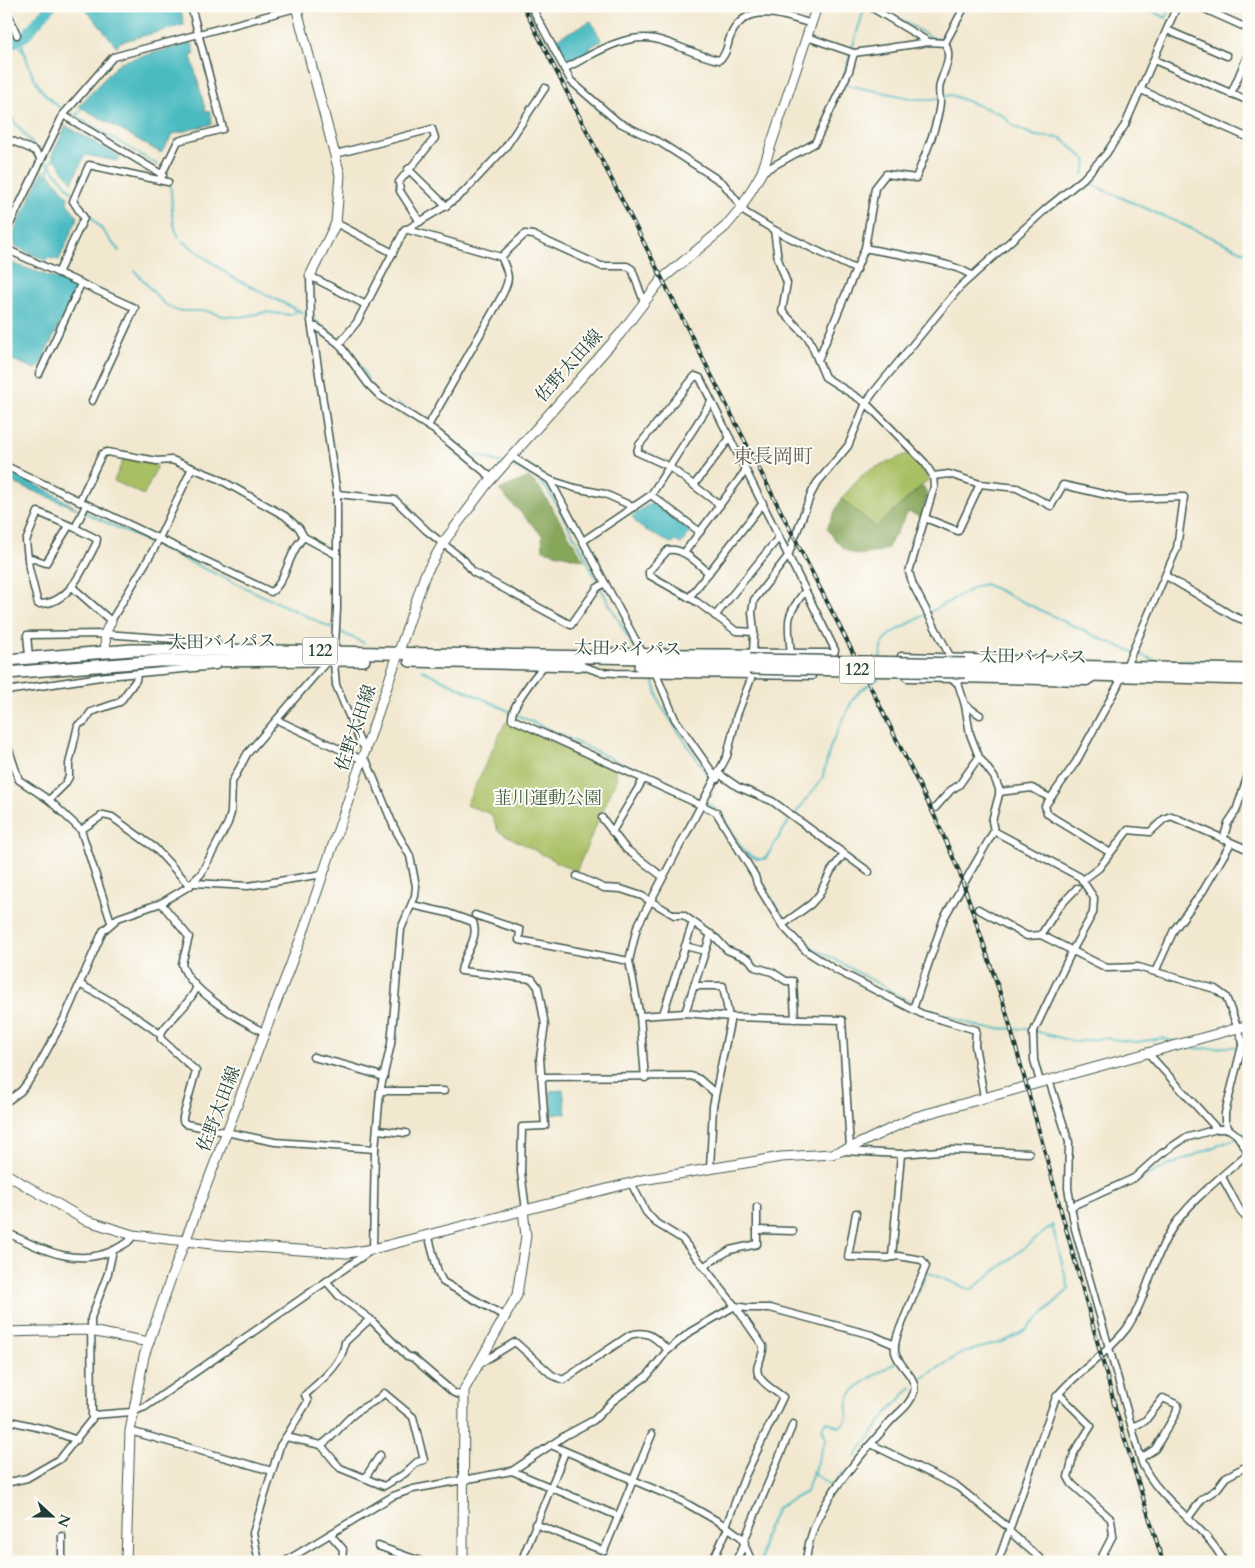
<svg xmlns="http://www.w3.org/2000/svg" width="1255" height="1568" font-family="Cardo,'Noto Serif JP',serif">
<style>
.green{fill:#a9bf64;stroke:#647e4c}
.forest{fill:#86a65a;stroke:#527247}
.water{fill:#4cbbc2;stroke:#367c7b}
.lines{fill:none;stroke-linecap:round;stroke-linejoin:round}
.stream{stroke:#4cbbc2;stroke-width:2}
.river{stroke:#4cbbc2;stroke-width:11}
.street-casing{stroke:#3f574b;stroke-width:9}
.secondary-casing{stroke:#3f574b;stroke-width:11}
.highway-casing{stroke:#3f574b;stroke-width:14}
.street{stroke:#fff;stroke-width:6}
.secondary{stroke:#fff;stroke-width:9}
.highway{stroke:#fff;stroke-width:11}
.rail-casing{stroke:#1f3d34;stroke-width:4}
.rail{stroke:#fdfcf7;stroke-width:2;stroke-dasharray:5.5;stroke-linecap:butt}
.highway-bridge-casing{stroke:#3f574b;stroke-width:14;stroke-linecap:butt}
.highway-bridge{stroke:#fff;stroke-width:11}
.labels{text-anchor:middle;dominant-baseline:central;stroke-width:4;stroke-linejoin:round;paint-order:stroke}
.shield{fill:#fdfcf7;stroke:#62766e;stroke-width:1}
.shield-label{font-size:16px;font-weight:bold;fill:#1f3d34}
.street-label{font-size:18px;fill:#1f3d34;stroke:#fdfcf7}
.park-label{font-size:18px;fill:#425e40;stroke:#fdfcf7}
.quarter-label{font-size:20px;fill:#626050;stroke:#fdfcf7}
</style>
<rect width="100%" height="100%" fill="#fdfcf7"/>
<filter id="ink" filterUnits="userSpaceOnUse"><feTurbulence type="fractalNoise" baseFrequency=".02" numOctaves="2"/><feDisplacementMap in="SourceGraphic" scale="10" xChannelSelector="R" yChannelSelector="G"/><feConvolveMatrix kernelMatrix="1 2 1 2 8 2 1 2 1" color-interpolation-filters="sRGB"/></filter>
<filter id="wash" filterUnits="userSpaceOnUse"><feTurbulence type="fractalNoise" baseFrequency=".0096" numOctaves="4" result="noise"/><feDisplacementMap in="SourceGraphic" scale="20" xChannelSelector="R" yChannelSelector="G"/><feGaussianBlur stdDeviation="1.12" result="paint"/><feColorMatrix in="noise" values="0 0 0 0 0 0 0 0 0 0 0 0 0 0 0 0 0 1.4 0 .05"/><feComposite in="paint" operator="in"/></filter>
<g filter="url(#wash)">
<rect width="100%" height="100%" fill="#f2e8d0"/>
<g class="green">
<polygon points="909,453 929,479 876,527 841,499 865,472"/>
<polygon points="124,458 155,464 157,467 144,495 114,481"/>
<polygon points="509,722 615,770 617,778 576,872 498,831 491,814 466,805 505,723"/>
</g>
<g class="forest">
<polygon points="529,477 539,487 584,560 543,550 542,535 499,490"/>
<path d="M 921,487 L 924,487 L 927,495 L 922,517 L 908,512 L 887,549 C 855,559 845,556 827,528 L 841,499 L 876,527 Z"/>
</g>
<g class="water">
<polygon points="83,6 180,6 184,25 120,42 117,47"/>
<polygon points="591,21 602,41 590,47 592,51 569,63 565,61 554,40"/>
<polygon points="192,43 195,54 191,56 206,112 210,111 212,124 173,134 161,153 79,106 120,62"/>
<polygon points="66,126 119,156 120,159 117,161 85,155 72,182 52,155"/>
<polygon points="44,169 44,176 46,178 49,173 68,197 67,203 78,217 59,260 49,258 46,261 15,246 15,241 10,240"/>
<polygon points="9,262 74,285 76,289 39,367 35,369 13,360 6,374 6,263"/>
<polygon points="6,470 49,491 80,510 6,480"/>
<path d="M 650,503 L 655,503 L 691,532 L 681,544 L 675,541 L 673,544 C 670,543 641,528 639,526 C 637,524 634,519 632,516 Z"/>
<polygon points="563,1090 566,1113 553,1115 550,1091"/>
</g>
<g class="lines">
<g class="stream">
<path d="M 10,6 C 27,46 23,83 62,109"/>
<polyline points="878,6 934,39 946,37"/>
<polyline points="1143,6 1166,18 1171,6"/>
<polyline points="15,40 26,55"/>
<polyline points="844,75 865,6"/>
<polyline points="847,85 915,99 934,99 951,95 1001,114 1013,126 1026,132 1036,136 1061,138 1087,161 1083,175"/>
<polyline points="6,112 37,149"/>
<polyline points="70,113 158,165"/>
<polyline points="74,119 83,107"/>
<polyline points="46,161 72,192"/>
<path d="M 165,172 C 177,191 166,215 179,237"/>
<polyline points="44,179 54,156"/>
<polyline points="1086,182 1249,254"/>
<polyline points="78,200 119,251"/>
<polyline points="183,241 230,276 309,316"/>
<polyline points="135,271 163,303 177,311 207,311 223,316 242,317 266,312 290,315 299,310"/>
<polyline points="313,319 338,340"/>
<polyline points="343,345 358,362 368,379"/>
<polyline points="397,403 427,421 452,441"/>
<polyline points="465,452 502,463"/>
<polyline points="508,465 534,476 548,490 583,552 599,585"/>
<polyline points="84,512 152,544"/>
<polyline points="158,547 364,643"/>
<polyline points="601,589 634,648"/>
<polyline points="880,658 883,643 892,633 977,586 985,584 1106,641 1157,661 1245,662"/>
<polyline points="422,670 511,712"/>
<polyline points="653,679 660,704 709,777"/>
<polyline points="515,714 701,800"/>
<polyline points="705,802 716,809"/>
<polyline points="720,812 788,925 812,947 913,1003"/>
<polyline points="794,815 822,779 831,745 853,699 860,691 878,679 878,675"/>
<polyline points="746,853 757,859 765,859 791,818"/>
<polyline points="917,1005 983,1028 1027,1029 1076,1042 1103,1038 1137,1042 1163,1038 1175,1042"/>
<path d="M 1184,1046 C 1204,1053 1228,1043 1249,1048"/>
<polyline points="1240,1135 1249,1130"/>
<polyline points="1074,1209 1165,1167 1237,1138"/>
<polyline points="917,1295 927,1272 971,1290 1053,1225"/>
<polyline points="898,1343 901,1360"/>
<polyline points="916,1382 962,1353 1005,1341 1026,1330 1069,1289 1052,1225"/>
<polyline points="855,1457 888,1412 912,1387"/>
<polyline points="812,1472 831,1487 843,1473"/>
<path d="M 761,1562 L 764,1537 L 777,1508 L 806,1492 L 826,1438 C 823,1431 820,1427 826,1421 L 839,1427 C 852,1420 844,1409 850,1396 C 855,1385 885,1369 897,1362"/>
</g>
<polyline class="river" points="6,46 25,36 51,6"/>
</g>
</g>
<g filter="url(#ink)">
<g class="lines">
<defs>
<g id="street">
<polyline points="531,6 571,81 618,122 661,143 723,183 746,213 774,230 857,270"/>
<polyline points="869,6 929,42"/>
<polyline points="1198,6 1249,29"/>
<polyline points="6,9 17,35"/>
<polyline points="1167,30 1227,56"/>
<polyline points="807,37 854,53"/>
<polyline points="945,43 965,6"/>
<polyline points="1154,60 1249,101"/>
<path d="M 564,69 C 592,55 623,33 655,39 C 677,44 697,56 719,60 C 726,56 727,47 729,40 C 743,0 780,14 812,24"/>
<polyline points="1141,90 1249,138"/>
<polyline points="1231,94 1249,52"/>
<polyline points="63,115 163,175"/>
<polyline points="6,138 35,151 41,159"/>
<polyline points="336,154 432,129 435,138 399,182 400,191 420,222"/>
<polyline points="408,169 446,206"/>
<polyline points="762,172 815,143 849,71 854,53 929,42 945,43"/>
<polyline points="159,180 178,141 223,129 191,6"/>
<polyline points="336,223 393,253"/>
<path d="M 405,229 L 501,257 C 511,277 510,281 499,301 L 428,426"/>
<polyline points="774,230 778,259 787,283 782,311 809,339 825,377 866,403 925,463 933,476 934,487 909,572 913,585 952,660 952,678 957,683"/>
<polyline points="6,232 63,115 113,57 296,8"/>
<path d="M 865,248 C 890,254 954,261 972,276"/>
<polyline points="6,249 135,308 92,401"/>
<polyline points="501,257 525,234 533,235 601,266 627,266 632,269 644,302"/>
<polyline points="58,273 84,218 73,201 89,165 168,182"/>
<polyline points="366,305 310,276 311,321 337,494 337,609 334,663 336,685 360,742 367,750"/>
<polyline points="312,327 317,327 339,344 368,384 381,397 434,430 492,478"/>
<polyline points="339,344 357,322 404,231 446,206 464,192 505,148 545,88"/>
<path d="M 818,360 L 865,248 L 875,188 L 886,174 L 916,178 C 925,155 937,128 940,103 C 940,97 938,90 940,84 C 944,69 953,58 945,43"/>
<polyline points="39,374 81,284"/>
<polyline points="511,456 550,480 575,488 605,494 634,507"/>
<path d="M 6,466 L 271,592 C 286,583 289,550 304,537"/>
<polyline points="933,476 949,474 980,484 1017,488 1051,506 1063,485 1125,499 1184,497 1177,548 1118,685 1076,762 1045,806 1047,813 1052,817 1109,852"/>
<polyline points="550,480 642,652"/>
<polyline points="694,485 730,438"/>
<polyline points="337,494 395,500 427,531 464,560 473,572 571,625 597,588 605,583"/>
<polyline points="651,495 700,532"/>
<polyline points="79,502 102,454 107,452 157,461 172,460 217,478 285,516 299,528 304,537 337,555"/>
<polyline points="925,518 958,531 980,484"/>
<path d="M 75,528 L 38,512 L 26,541 L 29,568 L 38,604 C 70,605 83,568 96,544 L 97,539 L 75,528 L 86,505"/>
<polyline points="583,541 651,495 711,402"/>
<polyline points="684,553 746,470"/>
<polyline points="28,557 46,563 69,526"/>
<path d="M 709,573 C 698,564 683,547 668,550 L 649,571 L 649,575 L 697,602 L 736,631 L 754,632"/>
<polyline points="1166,576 1233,616 1249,622"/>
<polyline points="71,586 111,621 154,549 192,468"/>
<polyline points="689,598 763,503"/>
<polyline points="715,616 779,537"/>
<polyline points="596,652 834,653 835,650 700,378 695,376 639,445 637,452 668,466 720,505"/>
<path d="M 791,654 C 788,621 784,618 805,591"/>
<polyline points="29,656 27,635 105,634 216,642 217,650"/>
<polyline points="901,656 1081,661"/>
<path d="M 546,664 C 537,673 510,707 512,719 L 716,812 L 755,876 L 757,884 L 782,925 L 806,951 L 836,970 L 922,1014 L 976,1030 L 975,1045 L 984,1097"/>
<polyline points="579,665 600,672 615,673 812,676"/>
<polyline points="656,674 675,719 717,779"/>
<polyline points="907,678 1087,682 1096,676"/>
<polyline points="6,691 107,676 216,666"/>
<polyline points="965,705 980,715"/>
<polyline points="6,741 19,780 49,800 81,830 111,922"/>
<polyline points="719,774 738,787 772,801 869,872"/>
<polyline points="999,792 1032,788 1050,798"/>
<polyline points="49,800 65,784 69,777 69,764 78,725 85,721 91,712 120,702 136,680 137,674"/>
<polyline points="935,808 951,790 959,785 979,757"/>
<polyline points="602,818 626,849 663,877"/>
<polyline points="81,830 103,815 112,817 155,848 190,886"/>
<polyline points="994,831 1080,877 1094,898 1093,913 1072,951 1033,1033 1034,1060 1040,1082"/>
<polyline points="612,832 643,780"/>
<polyline points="1223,840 1228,823 1236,811 1249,772"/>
<polyline points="577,876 604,888 621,889 642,896 674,915 683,915 717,939 727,950 749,959 755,967 772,972 786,981 793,981 795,1019"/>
<polyline points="1083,880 1099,868 1128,830 1150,832 1164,819 1171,816 1249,850"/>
<polyline points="194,883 248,886 323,874"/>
<polyline points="1077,888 1058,908 1041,935 1107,968 1138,967 1215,989 1226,997 1243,1042 1249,1043"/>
<path d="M 161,903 L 189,937 L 182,964 C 188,990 243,1022 266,1033"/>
<path d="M 412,905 L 448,913 L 473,922 C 480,939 463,954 461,971 L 532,979 L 538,987 L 545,1025 L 540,1058 L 545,1126 L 522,1127 L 521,1172 L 526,1210"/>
<polyline points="978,909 1027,936 1041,935"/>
<polyline points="475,915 520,930 519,940 629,961"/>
<polyline points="782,925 811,904 819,895 831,871 844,854"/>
<polyline points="685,946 705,951"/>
<polyline points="1155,972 1174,930 1203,891 1231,843"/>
<path d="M 79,984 C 108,998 134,1015 160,1034 L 161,1039 L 196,1071 L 183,1117 L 183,1121 L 186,1124 L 275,1142 L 375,1149"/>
<polyline points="694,986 723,986 729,1017"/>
<polyline points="913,1009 944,918 994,831 992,821 1000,791 994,777 979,757 970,734 965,705 957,680"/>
<polyline points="685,1013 711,934"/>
<polyline points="663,1014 693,922"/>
<polyline points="640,1016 685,1013 731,1017 842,1020 850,1148"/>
<path d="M 160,1034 C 171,1017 188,1007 197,987"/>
<polyline points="1147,1052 1217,1129"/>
<path d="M 313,1057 C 338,1063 360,1069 384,1077"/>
<polyline points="541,1077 691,1076 699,1079 715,1093"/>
<polyline points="645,1078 640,1016 629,961 637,927 727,756 737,715 752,676 754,632 752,612 754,600 788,556 811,494 817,483 848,446 866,403 873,393 960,287 1047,208 1083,179 1106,154 1125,125 1177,6"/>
<path d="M 1049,1080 L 1069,1142 L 1068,1188 L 1075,1229 L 1142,1463 C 1159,1502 1204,1523 1224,1562"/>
<polyline points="380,1091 444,1091"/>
<polyline points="6,1102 21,1091 34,1074 64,1019 103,931 118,918 161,903 186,888 201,874 228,823 231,813 232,782 247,754 328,660"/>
<polyline points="1229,1129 1225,1122 1225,1113 1243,1042"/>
<polyline points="377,1130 406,1133"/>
<polyline points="844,1151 901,1154 952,1150 1029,1153"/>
<polyline points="710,1169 713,1106 731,1017"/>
<polyline points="1222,1177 1241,1212 1249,1221"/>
<path d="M 631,1183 L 646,1212 L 656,1223 L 682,1239 L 735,1306 L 763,1346 C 764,1354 760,1358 758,1365 C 753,1379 773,1389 783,1397 L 745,1476 L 726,1526"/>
<polyline points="1070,1207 1134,1178 1161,1154 1185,1138 1217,1129 1229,1129 1237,1135 1248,1152"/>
<polyline points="757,1230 793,1231"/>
<path d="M 6,1232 C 41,1249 77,1269 116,1249 C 124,1244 129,1244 133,1235"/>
<polyline points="428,1234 438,1272 443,1282 506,1317"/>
<polyline points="892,1257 901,1154"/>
<polyline points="704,1266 730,1250 757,1244 757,1207"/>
<polyline points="327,1282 339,1296 370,1319 407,1356 413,1358 454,1393 463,1396"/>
<path d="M 479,1364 L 515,1342 L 552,1375 L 563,1380 L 630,1335 C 648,1329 655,1338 668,1350"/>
<polyline points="1059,1394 1091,1426 1074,1453 1068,1477 1072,1484 1111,1519 1113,1535 1099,1562"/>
<polyline points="93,1415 132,1412 145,1407 373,1249 375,1149 380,1091 391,1044 401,929 415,896 416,886 410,856 394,827 367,762 277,720"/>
<polyline points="6,1420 49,1430 77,1440"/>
<polyline points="1132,1427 1145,1421 1163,1398 1178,1405 1176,1413 1155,1449 1141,1458"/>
<polyline points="130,1431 272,1471"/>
<path d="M 286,1437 L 308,1401 L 305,1395 C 320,1381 343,1364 345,1342 L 370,1319"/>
<polyline points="871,1444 958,1487 1009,1528"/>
<polyline points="551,1445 682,1501 726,1526 741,1537 752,1562"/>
<polyline points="512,1471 618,1516"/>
<polyline points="365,1478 380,1455"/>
<polyline points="6,1483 27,1478 60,1459 92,1419 91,1318 108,1273 113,1250"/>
<polyline points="1188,1518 1202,1499 1217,1489 1226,1477 1249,1465"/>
<polyline points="535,1524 604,1551 652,1434"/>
<polyline points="1009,1531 1044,1562"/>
<polyline points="330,1534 343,1549 342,1562"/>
<polyline points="62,1536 62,1562"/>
<polyline points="744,1541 793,1424"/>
<polyline points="378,1546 423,1562"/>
<path d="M 259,1562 L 253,1533 L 280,1446 L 286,1437 L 321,1445 L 340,1468 L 384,1486 L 404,1474 L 417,1462 L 424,1460 L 413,1417 L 384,1393 C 377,1402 367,1404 358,1411 C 344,1420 336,1436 321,1445"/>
<polyline points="284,1562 393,1496 413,1489 512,1471 566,1435 594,1420 614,1400 648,1375 666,1352 690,1332 735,1306 747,1308 770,1308 872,1335 895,1345"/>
<polyline points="521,1562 565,1452"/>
<polyline points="712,1562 728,1528"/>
<polyline points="735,1562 745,1543"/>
<path d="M 806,1562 C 810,1508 855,1463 888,1424 C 897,1413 910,1406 914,1392 C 918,1377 898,1366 895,1352 C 894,1345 896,1339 898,1333 L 926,1266 L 922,1260 L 898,1256 L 888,1258 L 848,1257 L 856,1213"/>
<path d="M 998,1562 L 1056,1397 C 1077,1371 1107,1355 1127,1328 C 1147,1298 1152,1260 1171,1230 C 1190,1200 1223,1176 1249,1152"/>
</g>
<g id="secondary">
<polyline points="296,6 340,175 336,223 310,276"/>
<polyline points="106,652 105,634 111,621"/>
<polyline points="6,1174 85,1220 133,1235 221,1245 347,1253 373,1249 642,1180 781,1157 832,1154 850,1148 915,1117 1249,1025"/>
<polyline points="6,1332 85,1330 149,1342"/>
<polyline points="126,1562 130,1431 144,1356 171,1278 305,927 425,575 443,543 488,483 620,334 662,279 725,227 741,208 762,172 817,6"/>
<polyline points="463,1562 464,1390 517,1295 526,1236 523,1210"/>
</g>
<g id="highway">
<polyline points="6,660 132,650 217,650 750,660"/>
<polyline points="410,661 579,665"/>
<polyline points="965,664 1249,670"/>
<polyline points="640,666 749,668"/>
<polyline points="965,672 1249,679"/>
<polyline points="6,673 159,661 364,660"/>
</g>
</defs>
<use href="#street" class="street-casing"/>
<use href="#secondary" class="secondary-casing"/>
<use href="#highway" class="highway-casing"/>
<use href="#street" class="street"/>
<use href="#secondary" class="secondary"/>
<use href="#highway" class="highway"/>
<defs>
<g id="rail">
<polyline points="523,6 872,690 935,817 959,871 1005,1008 1115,1406"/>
<polyline points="1113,1401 1163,1562"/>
</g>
</defs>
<use href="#rail" class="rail-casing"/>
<use href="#rail" class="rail"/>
<defs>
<g id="highway-bridge">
<polyline points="750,660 965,664"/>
<polyline points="749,668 965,672"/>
</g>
</defs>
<use href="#highway-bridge" class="highway-bridge-casing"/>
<use href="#highway-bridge" class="highway-bridge"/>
</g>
</g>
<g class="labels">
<g class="shield">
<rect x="302.5" y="637.5" width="35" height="27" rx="4"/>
<rect x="839.5" y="656.5" width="35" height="27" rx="4"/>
</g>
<g class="shield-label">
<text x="320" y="651">122</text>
<text x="857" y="670">122</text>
</g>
<g class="street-label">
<text transform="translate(569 366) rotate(-48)">佐野太田線</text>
<text transform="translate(222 642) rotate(-1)">太田バイパス</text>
<text transform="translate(628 649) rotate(1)">太田バイパス</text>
<text transform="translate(1033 657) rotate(1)">太田バイパス</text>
<text transform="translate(356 728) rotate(-71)">佐野太田線</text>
<text transform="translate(219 1109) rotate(-69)">佐野太田線</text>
</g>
<g class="park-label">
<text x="548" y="798">韮川運動公園</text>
</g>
<g class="quarter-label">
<text x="773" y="456">東長岡町</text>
</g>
</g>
<rect width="1255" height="1568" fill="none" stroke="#fdfcf7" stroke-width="25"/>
<g transform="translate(52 1516) rotate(111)" stroke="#fdfcf7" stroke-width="4" paint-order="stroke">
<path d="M0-4L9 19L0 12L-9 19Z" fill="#1f3d34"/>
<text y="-8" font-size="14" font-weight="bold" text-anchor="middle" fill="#1f3d34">N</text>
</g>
</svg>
